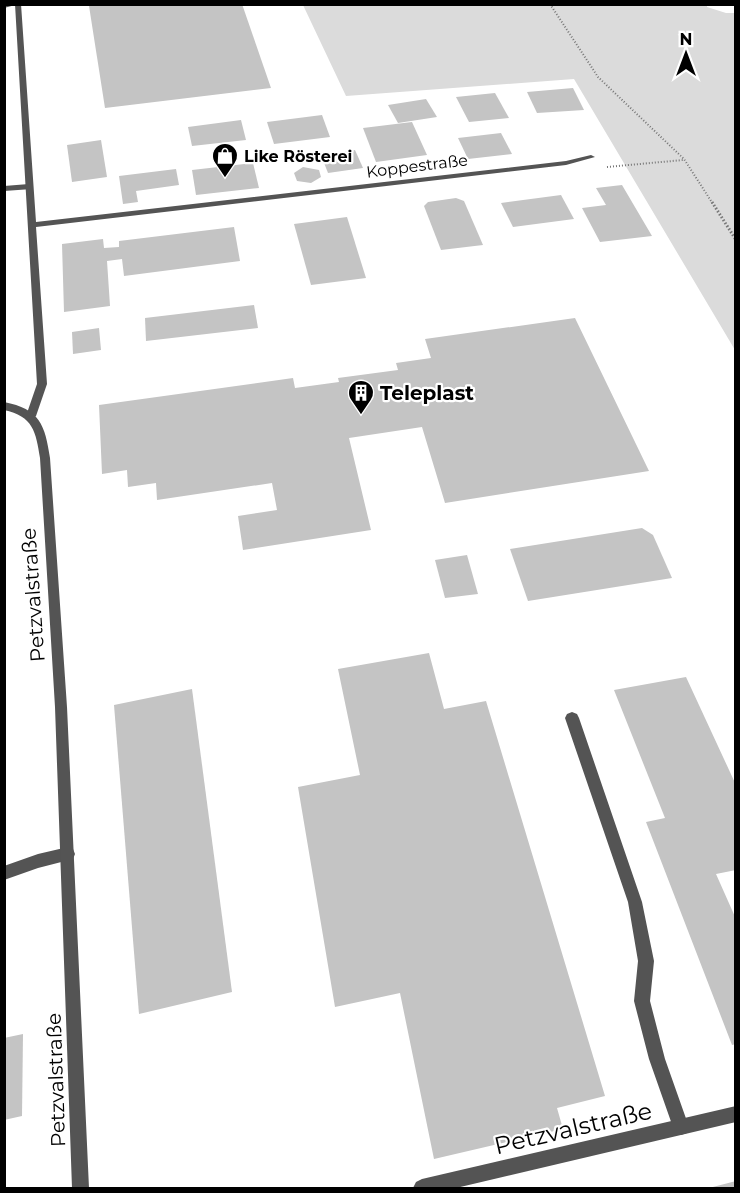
<svg xmlns="http://www.w3.org/2000/svg" width="740" height="1193" font-family="Montserrat,sans-serif">
<style>
.green{fill:#dbdbdb}
.building{fill:#c4c4c4}
.lines{fill:none;stroke-linecap:round;stroke-linejoin:round}
.path-far1{stroke:#767676;stroke-width:2;stroke-dasharray:1 2;stroke-linecap:butt}
.path{stroke:#767676;stroke-width:3;stroke-dasharray:1.5 2;stroke-linecap:butt}
.service{fill:#545454;fill-rule:evenodd}
.minor{fill:#545454;fill-rule:evenodd}
.tertiary{fill:#545454;fill-rule:evenodd}
.labels{text-anchor:middle;dominant-baseline:central;stroke-width:4.5;stroke-linejoin:round;paint-order:stroke}
.far-poi-label{font-size:16px;font-weight:bold;fill:#000;stroke:#fff;text-anchor:start}
.far-street-label{font-size:16px;fill:#000;stroke:#fff}
.poi-label{font-size:20px;font-weight:bold;fill:#000;stroke:#fff;text-anchor:start}
.street-label{font-size:20px;fill:#000;stroke:#fff}
.near-street-label{font-size:24px;fill:#000;stroke:#fff}
</style>
<rect width="100%" height="100%" fill="#fff"/>
<polygon class="green" points="707,5 707,7 726,13 735,13 735,350 574,79 346,96 303,5"/>
<g class="building">
<polygon points="103,4 242,4 271,88 105,108 89,6"/>
<polygon points="573,88 584,110 537,113 527,92"/>
<polygon points="495,93 509,118 469,122 456,97"/>
<polygon points="426,99 437,117 398,123 388,105"/>
<polygon points="322,115 330,137 274,144 267,122"/>
<polygon points="241,120 246,140 192,146 188,127"/>
<polygon points="412,122 427,155 376,162 363,128"/>
<polygon points="501,133 512,154 468,159 458,138"/>
<polygon points="101,140 107,177 72,182 67,145"/>
<polygon points="355,150 363,168 328,173 321,155"/>
<polygon points="253,163 259,188 196,195 192,170"/>
<polygon points="303,167 319,170 321,177 311,183 297,181 294,173"/>
<polygon points="176,169 179,185 136,191 138,202 123,204 119,176"/>
<polygon points="622,185 652,236 600,242 582,208 606,205 596,188"/>
<polygon points="561,195 574,219 513,227 501,203"/>
<polygon points="456,198 464,201 483,245 441,250 424,206 428,202"/>
<polygon points="347,217 366,278 311,285 294,224"/>
<polygon points="234,227 240,261 124,276 122,259 107,261 110,306 64,312 62,244 103,239 104,248 119,247 119,241"/>
<polygon points="254,305 258,328 146,341 145,318"/>
<polygon points="575,318 649,471 445,503 422,427 349,438 371,530 243,550 238,516 277,510 272,483 157,500 156,483 128,487 127,470 102,474 99,405 293,378 295,388 339,382 338,378 398,370 396,363 431,358 425,339"/>
<polygon points="99,328 101,350 73,354 72,332"/>
<polygon points="642,528 653,535 672,578 528,601 510,549"/>
<polygon points="467,555 478,594 445,598 435,560"/>
<polygon points="429,653 444,709 486,701 605,1096 557,1108 563,1129 434,1159 400,993 335,1007 298,787 360,775 338,669"/>
<polygon points="686,677 736,785 736,870 716,874 736,919 736,1044 732,1045 646,822 665,818 614,690"/>
<polygon points="192,689 232,992 139,1014 114,705"/>
<polygon points="23,1034 22,1116 4,1120 4,1038"/>
<polygon points="736,1181 736,1188 709,1188"/>
</g>
<g class="lines">
<g class="path-far1">
<polyline points="550,4 598,77 684,159 713,204"/>
<polyline points="607,167 683,160"/>
</g>
<polyline class="path" points="712,202 736,240"/>
<g class="service">
<polygon points="4,4 19,4 4,8"/>
<polygon points="29,184 32,185 32,189 4,191 4,186"/>
<polygon points="572,712 577,714 579,718 642,902 654,961 650,1001 665,1059 689,1127 687,1133 681,1135 675,1133 649,1059 634,1001 638,961 628,902 565,718 567,714"/>
<polygon points="68,847 73,849 75,854 73,859 38,868 4,880 4,866 38,854"/>
</g>
<g class="minor">
<polygon points="15,4 21,4 36,222 566,161 591,155 595,157 566,165 36,227 47,384 36,416 31,420 26,416 37,384"/>
<polygon points="736,1106 736,1122 456,1188 413,1188 416,1182 422,1179"/>
</g>
<path class="tertiary" d="M 4,402 C 40,409 45,425 50,458 L 67,707 L 89,1188 L 72,1188 L 55,707 L 40,458 C 36,432 33,416 4,410 Z"/>
</g>
<defs>
<symbol id="shop-pin" viewBox="-11 -11 22 30"><path d="M0 17L-7.5 6A9.5 9.5 0 1 1 7.5 6Z" fill="#000" stroke="#fff"/><path d="M-5-2.5h2.3a2.7 3.5 0 0 1 5.4 0H5L5.5 6h-11ZM-1.5-2.5h3a1.5 2.3 0 0 0-3 0Z" fill="#fff"/></symbol>
<symbol id="building-pin" viewBox="-11 -11 22 30"><path d="M0 17L-7.5 6A9.5 9.5 0 1 1 7.5 6Z" fill="#000" stroke="#fff"/><path d="M-4-6H4V6H1V3H-1V6H-4ZM-2.5-4.3h1.7v1.8h-1.7ZM.8-4.3h1.7v1.8H.8ZM-2.5-1h1.7V.8h-1.7ZM.8-1h1.7V.8H.8Z" fill="#fff"/></symbol>
</defs>
<g fill-rule="evenodd">
<use href="#shop-pin" x="210" y="141" width="30" height="40"/>
<use href="#building-pin" x="346" y="378" width="30" height="40"/>
</g>
<g class="labels">
<g class="far-poi-label">
<text x="244" y="156">Like Rösterei</text>
</g>
<g class="far-street-label">
<text transform="translate(417 166) rotate(-7)">Koppestraße</text>
</g>
<g class="poi-label">
<text x="380" y="393">Teleplast</text>
</g>
<g class="street-label">
<text transform="translate(33 595) rotate(-94)">Petzvalstraße</text>
<text transform="translate(56 1080) rotate(-92)">Petzvalstraße</text>
</g>
<g class="near-street-label">
<text transform="translate(573 1128) rotate(-13)">Petzvalstraße</text>
</g>
</g>
<rect width="740" height="1193" fill="none" stroke="#000000" stroke-width="12"/>
<g transform="translate(686 54)" stroke="#ffffff" stroke-width="4.5" paint-order="stroke">
<path d="M0-4.5L10 22L0 15L-10 22Z" fill="#000000"/>
<text y="-9" font-size="16" font-weight="bold" text-anchor="middle" fill="#000000">N</text>
</g>
</svg>
